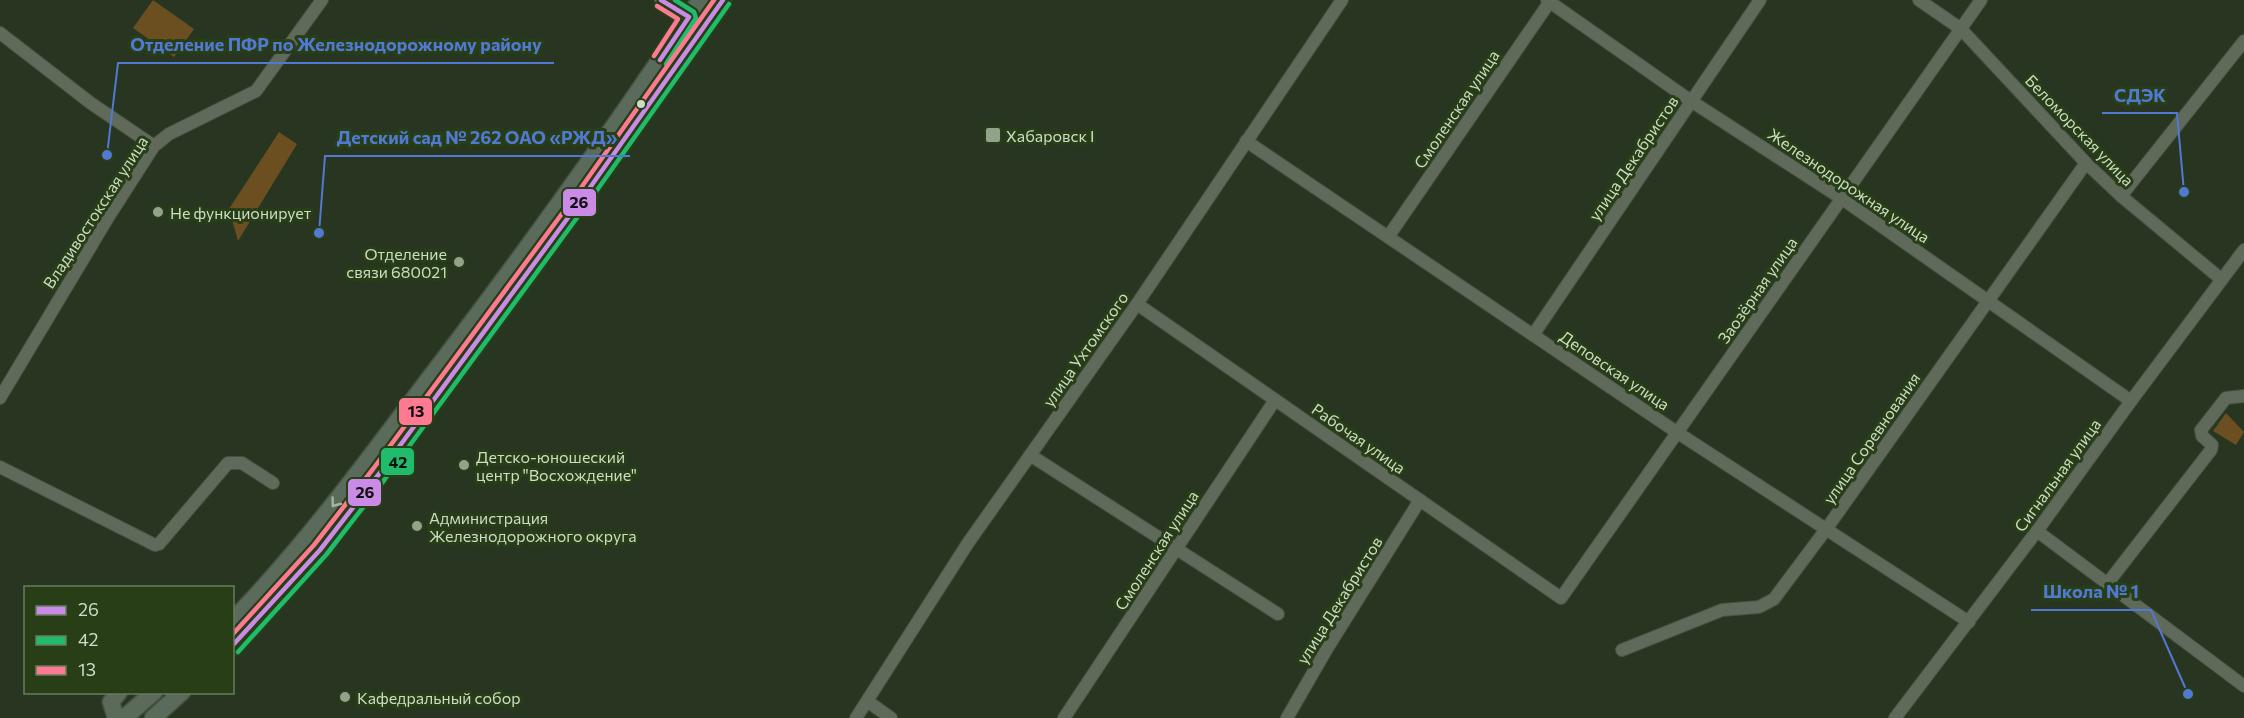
<svg xmlns="http://www.w3.org/2000/svg" width="2244" height="718" font-family="Commissioner,sans-serif">
<style>
.green{fill:#6b4f21}
.lines{fill:none;stroke-linecap:round;stroke-linejoin:round}
.minor-casing{stroke:#46513f;stroke-width:14}
.major-casing{stroke:#46513f;stroke-width:19}
.minor{stroke:#5f6a5a;stroke-width:12}
.major{stroke:#5a6b5c;stroke-width:16}
.bus-1-casing{stroke:#273e17;stroke-width:9}
.bus-2-casing{stroke:#273e17;stroke-width:9}
.bus-3-casing{stroke:#273e17;stroke-width:9}
.bus-1{stroke:#ca8be6;stroke-width:4.5}
.bus-2{stroke:#20bc6c;stroke-width:4.5}
.bus-3{stroke:#fe7a93;stroke-width:4.5}
.oneway{stroke:#a5b4a0}
.bus-dot{fill:#cddcc5;stroke:#273e17;stroke-width:2}
.poi-dot{fill:#93a28b;stroke:#273e17;stroke-width:2}
.labels{text-anchor:middle;dominant-baseline:central;stroke-width:6;stroke-linejoin:round;paint-order:stroke}
.street-label{font-size:16px;fill:#cddcc5;stroke:#273e17}
.poi-label{font-size:16px;fill:#cddcc5;stroke:#273e17;text-anchor:start}
.leader{fill:none;stroke:#5279d2;stroke-width:2}
.callout-dot{fill:#5279d2;stroke:#273e17;stroke-width:2}
.callout-label{font-size:18px;text-anchor:middle;font-weight:bold;fill:#5279d2;stroke:#273e17;stroke-width:6;stroke-linejoin:round;paint-order:stroke}
.line-badge{stroke:#273e17;stroke-width:2}
.pale-badge-label{font-size:16px;text-anchor:middle;font-weight:bold;fill:#111}
</style>
<rect width="100%" height="100%" fill="#283520"/>
<g class="green">
<polygon points="153,0 194,29 174,57 133,28"/>
<polygon points="279,132 297,144 238,241 229,209"/>
<polygon points="2226,413 2244,432 2236,445 2213,431"/>
</g>
<g class="lines">
<defs>
<g id="minor">
<polyline points="661,0 704,28"/>
<polyline points="1547,0 1691,101 1841,198 2131,401"/>
<polyline points="1919,0 1961,29 2086,163 2121,196 2221,279"/>
<polyline points="0,33 92,104 154,146"/>
<polyline points="1246,141 1678,433 1969,622"/>
<polyline points="2121,196 2244,41"/>
<polyline points="1388,237 1551,0"/>
<polyline points="1137,304 1561,598 1981,0"/>
<polyline points="1533,335 1760,0"/>
<polyline points="0,398 109,216 154,146 169,134 256,91 322,0"/>
<polyline points="1030,455 1278,614"/>
<polyline points="0,467 155,545 159,544 228,463 242,463 273,483"/>
<polyline points="2037,531 2244,686"/>
<polyline points="2107,584 2211,450 2212,445 2202,436 2201,430 2226,398 2244,396"/>
<polyline points="1622,650 1722,610 1759,607 1774,599 1827,528 2086,163"/>
<polyline points="867,701 891,718"/>
<polyline points="856,718 968,543 1137,304 1342,0"/>
<polyline points="1064,718 1275,400"/>
<polyline points="1287,718 1328,647 1420,500"/>
<polyline points="1895,718 2037,531 2131,401 2244,250"/>
</g>
<g id="major">
<path d="M 232,621 C 301,550 360,471 419,392 C 517,264 611,134 700,0"/>
<polyline points="232,647 320,550 379,474 584,196 723,0"/>
<polyline points="116,718 111,702 119,692"/>
<polyline points="124,718 154,692"/>
<polyline points="153,718 182,692"/>
</g>
</defs>
<use href="#minor" class="minor-casing"/>
<use href="#major" class="major-casing"/>
<use href="#minor" class="minor"/>
<use href="#major" class="major"/>
<defs>
<g id="bus-1">
<polyline points="660,60 689,17 661,0"/>
<polyline points="232,646 320,550 379,474 584,196 723,0"/>
</g>
<g id="bus-2">
<polyline points="666,64 696,18 694,12 675,0"/>
<polyline points="238,652 326,555 385,479 590,200 729,4"/>
</g>
<g id="bus-3">
<polyline points="654,56 678,19 657,6"/>
<polyline points="232,635 314,545 373,469 578,192 714,0"/>
</g>
</defs>
<use href="#bus-1" class="bus-1-casing"/>
<use href="#bus-2" class="bus-2-casing"/>
<use href="#bus-3" class="bus-3-casing"/>
<use href="#bus-1" class="bus-1"/>
<use href="#bus-2" class="bus-2"/>
<use href="#bus-3" class="bus-3"/>
</g>
<defs><path id="oneway-chevron" d="M-2-3.5L2.5 0L-2 3.5" fill="none" stroke-width="1.6" stroke-linecap="round" stroke-linejoin="round" transform="scale(1.5)"/></defs>
<use class="oneway" href="#oneway-chevron" transform="translate(335 503) rotate(127)"/>
<circle class="bus-dot" cx="641" cy="104" r="5"/>
<g class="poi-dot">
<rect x="985" y="127" width="16" height="16" rx="3"/>
<circle cx="158" cy="212" r="6"/>
<circle cx="459" cy="262" r="6"/>
<circle cx="464" cy="465" r="6"/>
<circle cx="417" cy="526" r="6"/>
<circle cx="345" cy="697" r="6"/>
</g>
<g class="labels">
<g class="street-label">
<text transform="translate(1456 109) rotate(-56)">Смоленская улица</text>
<text transform="translate(2080 130) rotate(46)">Беломорская улица</text>
<text transform="translate(1633 158) rotate(-56)">улица Декабристов</text>
<text transform="translate(1849 185) rotate(34)">Железнодорожная улица</text>
<text transform="translate(95 212) rotate(-57)">Владивостокская улица</text>
<text transform="translate(1757 290) rotate(-55)">Заозёрная улица</text>
<text transform="translate(1085 349) rotate(-55)">улица Ухтомского</text>
<text transform="translate(1615 370) rotate(34)">Деповская улица</text>
<text transform="translate(1359 438) rotate(35)">Рабочая улица</text>
<text transform="translate(1871 438) rotate(-55)">улица Соревнования</text>
<text transform="translate(2057 475) rotate(-54)">Сигнальная улица</text>
<text transform="translate(1156 550) rotate(-57)">Смоленская улица</text>
<text transform="translate(1339 600) rotate(-58)">улица Декабристов</text>
</g>
<g class="poi-label">
<text x="1006" y="135">Хабаровск I</text>
<text x="170" y="212">Не функционирует</text>
<text x="447" y="253" text-anchor="end">Отделение<tspan x="447" dy="18">связи 680021</tspan></text>
<text x="476" y="456">Детско-юношеский<tspan x="476" dy="18">центр "Восхождение"</tspan></text>
<text x="429" y="517">Администрация<tspan x="429" dy="18">Железнодорожного округа</tspan></text>
<text x="357" y="697">Кафедральный собор</text>
</g>
</g>
<path class="leader" d="M107 155L118 63H554M2184 192L2177 113H2102M319 233L325 156H630M2188 694L2151 610H2031"/>
<g class="callout-dot">
<circle cx="107" cy="155" r="6"/>
<circle cx="2184" cy="192" r="6"/>
<circle cx="319" cy="233" r="6"/>
<circle cx="2188" cy="694" r="6"/>
</g>
<g class="callout-label">
<text x="336" y="51">Отделение ПФР по Железнодорожному району</text>
<text x="2140" y="102">СДЭК</text>
<text x="477" y="144">Детский сад № 262 ОАО «РЖД»</text>
<text x="2091" y="598">Школа № 1</text>
</g>
<g class="line-badge">
<rect x="562" y="188" width="35" height="29" rx="6" fill="#ca8be6"/>
<rect x="398" y="397" width="35" height="29" rx="6" fill="#fe7a93"/>
<rect x="380" y="447" width="35" height="29" rx="6" fill="#20bc6c"/>
<rect x="347" y="478" width="35" height="29" rx="6" fill="#ca8be6"/>
</g>
<g class="pale-badge-label">
<text x="579" y="208">26</text>
<text x="416" y="417">13</text>
<text x="398" y="468">42</text>
<text x="365" y="498">26</text>
</g>
<rect x="24" y="586" width="210" height="108" fill="#273e17" stroke="#697d5d" stroke-width="1.5"/>
<rect x="36" y="606" width="30" height="9" fill="#ca8be6" stroke="#697d5d" stroke-width="1.5"/>
<text x="78" y="616" font-size="18" fill="#cddcc5">26</text>
<rect x="36" y="636" width="30" height="9" fill="#20bc6c" stroke="#697d5d" stroke-width="1.5"/>
<text x="78" y="646" font-size="18" fill="#cddcc5">42</text>
<rect x="36" y="666" width="30" height="9" fill="#fe7a93" stroke="#697d5d" stroke-width="1.5"/>
<text x="78" y="676" font-size="18" fill="#cddcc5">13</text>
</svg>
